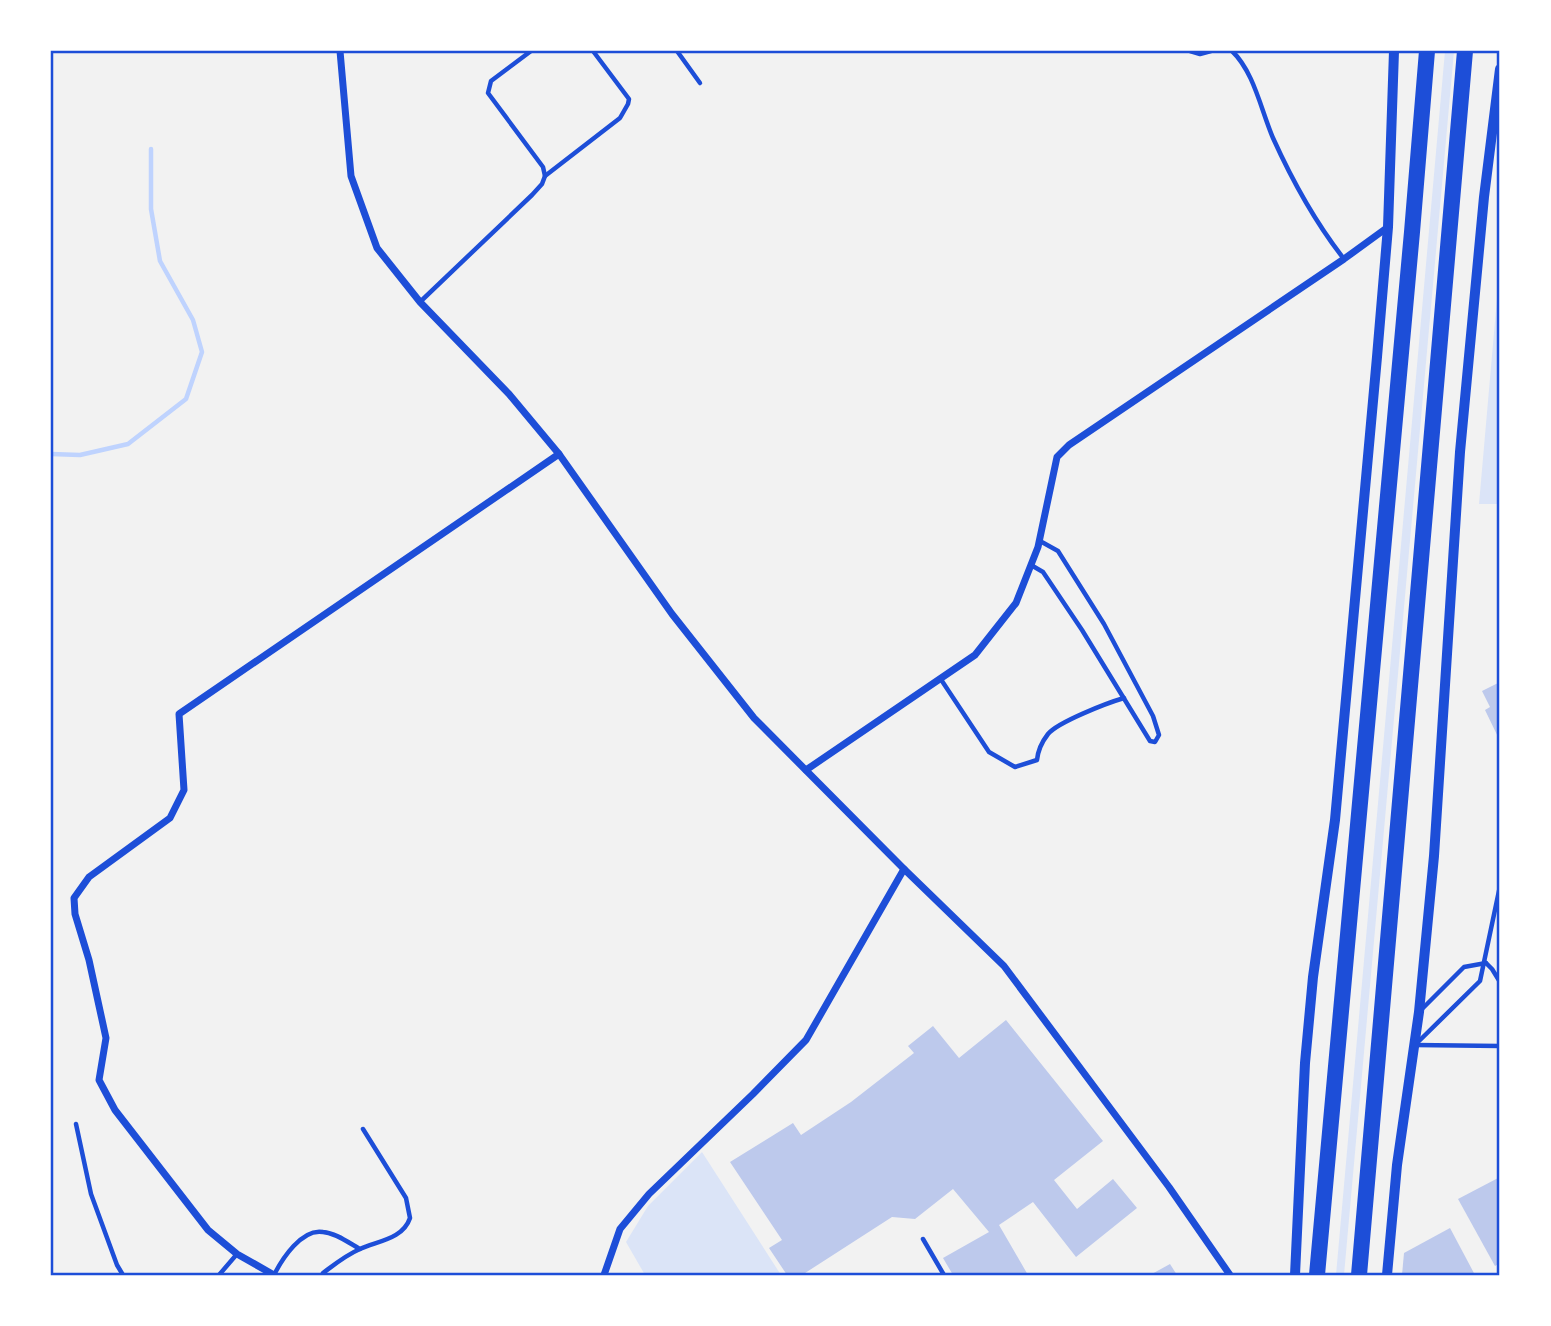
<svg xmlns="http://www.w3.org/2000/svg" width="1551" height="1326" font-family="'Fira Sans',sans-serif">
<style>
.green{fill:#dbe4f7}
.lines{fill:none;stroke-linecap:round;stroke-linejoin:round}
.stream{stroke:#bfd3fe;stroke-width:4.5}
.building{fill:#bdc9ec}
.service{stroke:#1d4ed8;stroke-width:4.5}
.minor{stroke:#1d4ed8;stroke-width:7}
.tertiary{stroke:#1d4ed8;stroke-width:10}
.motorway{stroke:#1d4ed8;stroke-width:16}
.neatline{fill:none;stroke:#1d4ed8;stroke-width:2.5}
</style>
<rect width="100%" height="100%" fill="#f2f2f2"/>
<g class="green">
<polygon points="1445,51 1454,51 1344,1275 1336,1275"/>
<polygon points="1500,264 1500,504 1479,504"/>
<polygon points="702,1152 781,1275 645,1275 626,1242 648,1206"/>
</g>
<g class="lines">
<polyline class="stream" points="51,454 80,455 128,444 186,399 202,352 193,320 160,261 151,209 151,149"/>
</g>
<g class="building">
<polygon points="1500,682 1500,741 1485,710 1490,707 1482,691"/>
<polygon points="1006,1020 1103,1141 1054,1180 1077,1209 1113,1179 1137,1208 1076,1257 1033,1202 999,1225 1028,1275 953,1275 943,1258 989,1232 953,1189 915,1219 892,1217 802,1275 787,1275 769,1248 782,1240 730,1162 793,1123 801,1135 851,1102 914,1053 908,1046 933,1026 959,1058"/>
<polygon points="1500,1177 1500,1263 1495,1266 1458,1199"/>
<polygon points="1450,1228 1475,1275 1402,1275 1404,1253"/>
<polygon points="1170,1264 1177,1275 1150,1275"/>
</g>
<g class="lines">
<g class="service">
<polyline points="531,51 491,81 488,93 543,167 545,176"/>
<polyline points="677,51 700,83"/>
<polyline points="1190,51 1200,54 1211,51"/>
<path d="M 1232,51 C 1254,72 1261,110 1273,138 C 1292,180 1315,222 1344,259"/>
<polyline points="420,302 532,195 542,184 545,176 620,118 628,104 629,99 593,51"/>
<polyline points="1031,565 1043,572 1082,630 1150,741 1155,742 1159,735 1153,716 1104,624 1058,551 1040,541"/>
<path d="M 940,678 L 989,752 L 1015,767 L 1037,760 C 1038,750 1041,743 1048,734 C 1058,722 1107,703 1124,698"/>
<polyline points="1486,963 1492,969 1500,982"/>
<polyline points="1421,1010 1464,967 1486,963"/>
<polyline points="1418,1042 1480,981 1500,886"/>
<polyline points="1415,1045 1500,1046"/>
<polyline points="76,1124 91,1194 117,1265 123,1275"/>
<polyline points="923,1239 944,1275"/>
<path d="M 323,1273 C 335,1264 346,1255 360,1249 C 378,1241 403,1239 410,1218 L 406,1198 L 363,1129"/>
<polyline points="219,1275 237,1254"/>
<path d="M 274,1275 C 282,1259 302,1228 323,1232 C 336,1233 349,1243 360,1249"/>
</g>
<g class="minor">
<polyline points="340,51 351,176 377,248 420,302 509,394 559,454 672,614 754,718 904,869 1004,966 1169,1187 1230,1275"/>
<polyline points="806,770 975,655 1016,603 1038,547 1057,457 1069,445 1344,259 1388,227"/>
<polyline points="274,1275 237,1254 208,1230 115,1110 99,1080 106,1038 89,960 75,914 74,898 89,877 170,818 184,790 179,714 559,454"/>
<polyline points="604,1275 620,1229 649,1194 753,1094 806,1040 904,869"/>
</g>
<g class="tertiary">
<polyline points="1295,1275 1305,1063 1313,977 1335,820 1377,357 1388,227 1394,51"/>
<polyline points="1387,1275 1397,1165 1419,1012 1434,856 1460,452 1484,197 1500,69"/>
</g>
<g class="motorway">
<polyline points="1317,1275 1412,232 1427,51"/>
<polyline points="1359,1275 1465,51"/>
</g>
</g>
<rect width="1551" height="1326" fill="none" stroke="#ffffff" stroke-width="105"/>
<rect x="52" y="52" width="1446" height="1222" class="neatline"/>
</svg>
